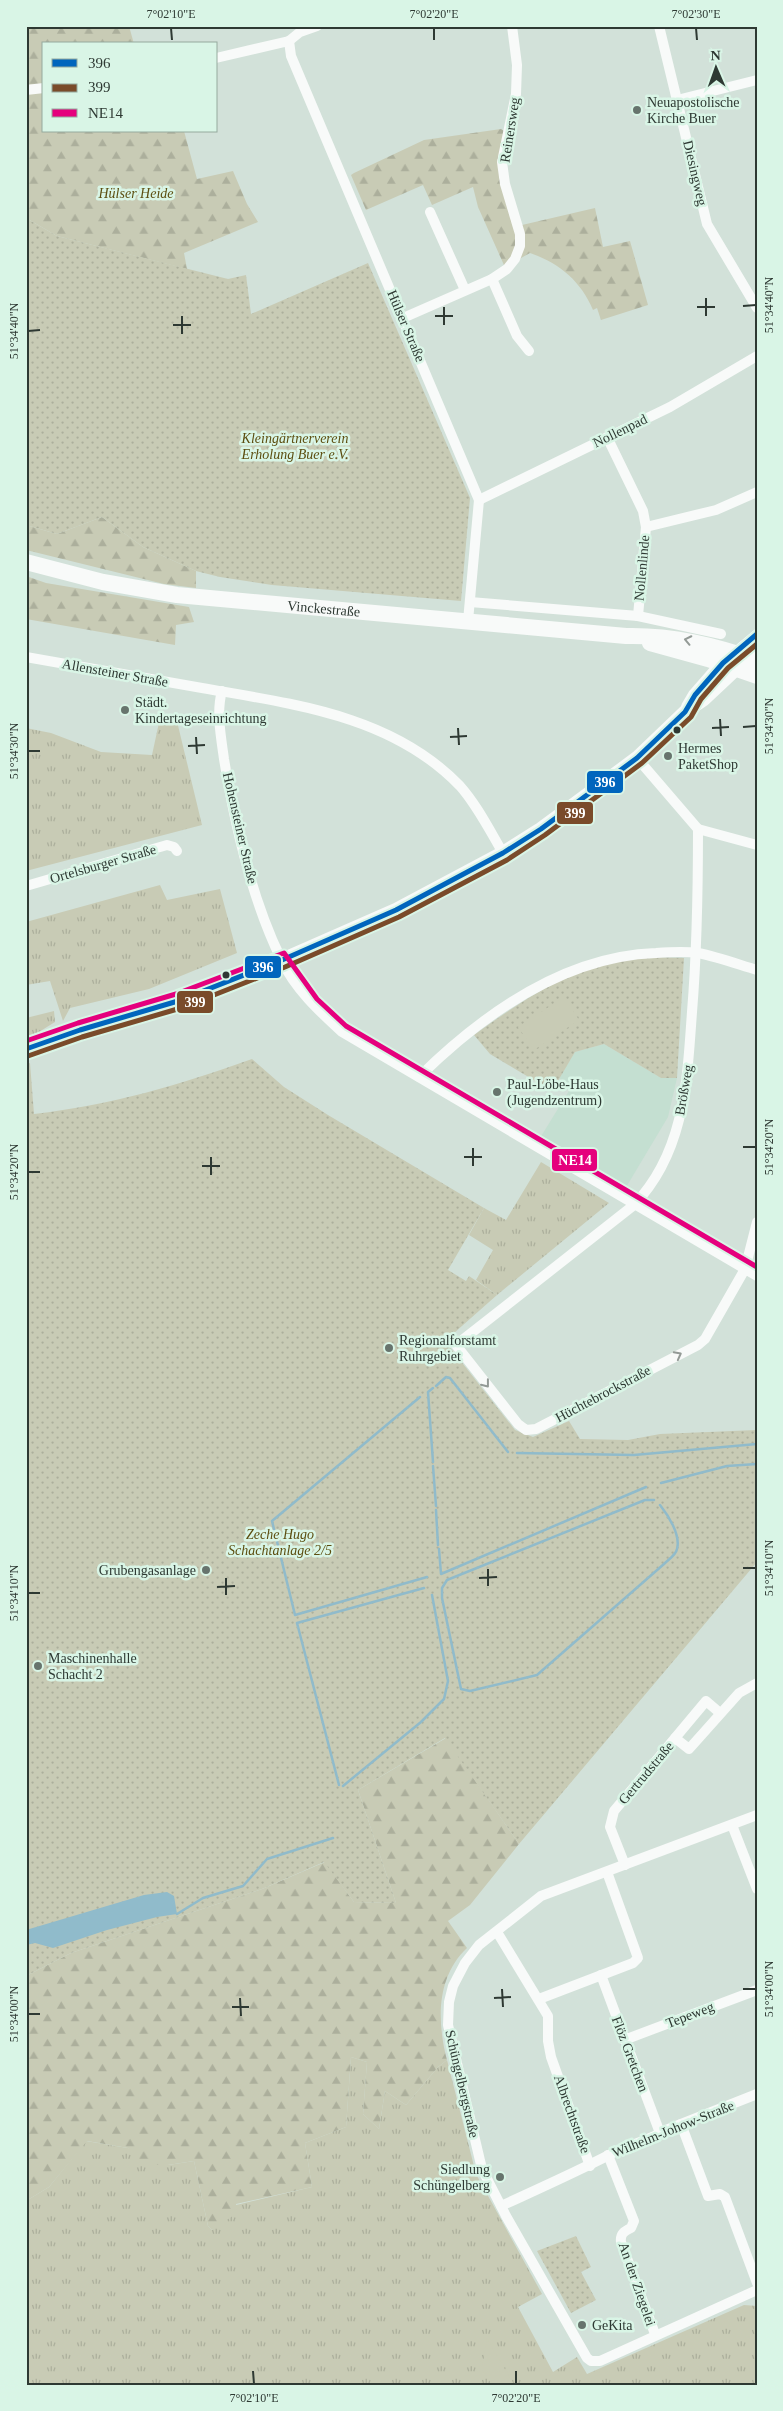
<svg xmlns="http://www.w3.org/2000/svg" width="783" height="2411" font-family="Georgia,serif">
<style>
.built{fill:#c4dfd1}
.grass{fill:url(#grass-tufts)}
.forest{fill:url(#forest-firs)}
.park{fill:url(#park-dots)}
.pitch{fill:#c8cbb5}
.water{fill:#90bbcb}
.lines{fill:none;stroke-linecap:round;stroke-linejoin:round}
.stream{stroke:#90bbcb;stroke-width:2.5}
.street{stroke:#f8faf9;stroke-width:10}
.secondary{stroke:#f8faf9;stroke-width:14}
.primary{stroke:#f8faf9;stroke-width:16}
.bus-1-casing{stroke:#d9f5e6;stroke-width:9}
.bus-2-casing{stroke:#d9f5e6;stroke-width:9}
.bus-3-casing{stroke:#d9f5e6;stroke-width:9}
.bus-1{stroke:#0065bd;stroke-width:5}
.bus-2{stroke:#7a4b2a;stroke-width:5}
.bus-3{stroke:#e5007d;stroke-width:5}
.oneway{stroke:#939a96}
.ticks{fill:none;stroke:#2e3933;stroke-width:2}
.poi-dot{fill:#67746d;stroke:#d9f5e6;stroke-width:2}
.bus-dot{fill:#2e3933;stroke:#d9f5e6;stroke-width:2}
.labels{text-anchor:middle;dominant-baseline:central;stroke-width:5;stroke-linejoin:round;paint-order:stroke}
.poi-label{font-size:14px;fill:#2e3933;stroke:#d9f5e6;text-anchor:start}
.street-label{font-size:14px;fill:#2e3933;stroke:#d9f5e6}
.park-label{font-size:14px;font-style:italic;fill:#5c4e10;stroke:#d9f5e6}
.line-badge{stroke:#d9f5e6;stroke-width:2}
.badge-label{font-size:14px;text-anchor:middle;font-weight:bold;fill:#fff}
.neatline{fill:none;stroke:#2e3933;stroke-width:2}
.ticks-label{font-size:12px;text-anchor:middle;fill:#2e3933}
</style>
<defs>
<pattern id="grass-tufts" width="24" height="20" patternUnits="userSpaceOnUse" patternTransform="scale(1.25)"><rect width="24" height="20" fill="#c8cbb5"/><path d="M3 7l-1-3M5 7V3M7 7l1-3M15 17l-1-3M17 17v-4M19 17l1-3" fill="none" stroke="#acaf9c"/></pattern>
<pattern id="forest-firs" width="22" height="20" patternUnits="userSpaceOnUse" patternTransform="scale(1.25)"><rect width="22" height="20" fill="#c8cbb5"/><path d="M5 1l3.5 6h-7zM16 11l3.5 6h-7z" fill="#acaf9c"/></pattern>
<pattern id="park-dots" width="8" height="8" patternUnits="userSpaceOnUse" patternTransform="scale(1.25)"><rect width="8" height="8" fill="#c8cbb5"/><path d="M2 2h.1M6 6h.1" fill="none" stroke="#acaf9c" stroke-width="1.8" stroke-linecap="round"/></pattern>
</defs>
<rect width="100%" height="100%" fill="#d2e1d9"/>
<polygon class="built" points="604,1044 661,1078 677,1078 668,1117 625,1189 540,1138 572,1086 559,1078 575,1052"/>
<g class="grass">
<polygon points="175,713 202,825 26,871 26,728 51,733 101,752 152,755 160,718"/>
<polygon points="160,885 167,900 220,889 237,953 149,989 70,1008 63,1021 50,981 26,985 26,922"/>
<polygon points="54,1011 55,1022 26,1040 26,1018"/>
<polygon points="541,1162 609,1203 497,1295 476,1280 493,1250 469,1235 484,1208 506,1220"/>
<polygon points="351,2057 367,2062 363,2114 379,2129 385,2091 406,2105 438,2067 447,2060 476,2174 542,2294 518,2307 553,2372 577,2357 587,2374 744,2305 757,2306 757,2385 26,2385 26,2201 49,2187 86,2141 128,2148 168,2165 194,2161 208,2226 212,2230 236,2205 312,2187 305,2143 346,2127"/>
</g>
<g class="forest">
<polygon points="26,26 129,26 134,44 44,44 44,131 184,131 197,179 233,171 247,204 258,222 184,253 187,269 57,236 26,218"/>
<path d="M 501,129 L 504,131 L 499,159 L 522,225 L 595,208 L 603,247 L 630,241 L 648,305 L 601,320 L 597,308 L 593,310 C 581,281 559,263 530,253 L 521,258 L 508,274 L 478,207 L 473,187 L 432,205 L 423,185 L 366,210 L 351,175 L 354,173 L 424,140 Z"/>
<polygon points="102,517 143,547 196,571 196,588 164,584 26,550 26,525 57,534"/>
<polygon points="26,576 46,583 189,607 194,622 176,625 175,645 26,619"/>
<path d="M 446,1738 L 519,1844 L 470,1905 L 448,1921 L 467,1948 C 436,1977 437,2022 447,2060 L 438,2067 L 406,2105 L 385,2091 L 379,2129 L 363,2114 L 367,2062 L 351,2057 L 346,2127 L 305,2143 L 312,2187 L 236,2204 L 237,2213 L 212,2230 L 208,2226 L 194,2161 L 168,2165 L 142,2164 L 128,2148 L 87,2141 L 49,2187 L 26,2201 L 26,1976 L 71,1953 L 262,1889 L 325,1862 L 354,1902 L 396,1903 L 358,1790 Z"/>
</g>
<g class="park">
<polygon points="26,218 57,236 228,279 246,275 251,314 368,263 470,498 461,601 272,585 220,577 196,571 143,547 102,517 57,534 26,525"/>
<path d="M 649,957 L 684,958 L 677,1078 L 661,1078 L 604,1044 L 575,1052 L 552,1091 L 490,1054 L 474,1035 C 513,1007 556,977 603,964 C 618,960 634,959 649,957 Z"/>
<path d="M 252,1059 L 284,1087 L 328,1115 L 484,1208 L 448,1270 L 466,1281 L 469,1276 L 497,1295 L 445,1341 L 515,1430 L 533,1437 L 569,1421 L 580,1439 L 628,1440 L 660,1434 L 757,1430 L 757,1562 L 519,1844 L 445,1738 L 358,1790 L 396,1903 L 354,1902 L 324,1862 L 262,1889 L 71,1953 L 26,1976 L 26,1064 L 30,1063 L 34,1114 C 112,1105 179,1085 252,1059 Z"/>
<polygon points="576,2236 591,2267 581,2272 596,2300 571,2313 537,2251"/>
</g>
<g class="pitch">
<polygon points="564,997 579,1020 534,1050 518,1027"/>
<polygon points="487,2338 514,2385 492,2385 482,2369"/>
</g>
<polygon class="water" points="167,1892 174,1896 177,1914 157,1917 107,1930 53,1948 35,1943 26,1945 26,1930 144,1895"/>
<g class="lines">
<g class="stream">
<polyline points="436,1386 446,1377 450,1378 508,1452"/>
<polyline points="420,1397 272,1521 295,1615 427,1577"/>
<polyline points="517,1453 634,1455 757,1444"/>
<polyline points="433,1462 428,1392 433,1388"/>
<polyline points="433,1466 436,1506"/>
<polyline points="661,1483 727,1466 757,1464"/>
<path d="M 654,1500 L 645,1500 L 447,1580 L 442,1588 L 442,1598 L 461,1689 L 470,1691 L 537,1675 L 664,1564 C 669,1559 676,1555 677,1549 C 681,1535 668,1515 660,1505"/>
<polyline points="436,1510 438,1545"/>
<polyline points="439,1549 441,1574 646,1487"/>
<polyline points="339,1785 297,1623 424,1588"/>
<polyline points="343,1786 421,1722 444,1699 448,1681 432,1595"/>
<polyline points="177,1914 203,1898 243,1886 267,1859 333,1838"/>
</g>
<g class="street">
<polyline points="659,26 707,224 757,308"/>
<polyline points="289,41 291,56 479,500 468,621"/>
<polyline points="216,58 289,41 300,32 317,26"/>
<polyline points="26,90 44,88"/>
<polyline points="677,100 757,80"/>
<polyline points="430,212 465,290"/>
<polyline points="492,279 517,336 529,351"/>
<polyline points="403,318 492,279 507,269 515,259 520,246 520,234 505,184 502,162 516,94 517,65 512,26"/>
<polyline points="607,437 643,511 646,527 638,616"/>
<polyline points="479,500 670,407 757,356"/>
<polyline points="646,527 716,510 757,492"/>
<polyline points="470,602 638,616 721,634"/>
<polyline points="733,654 757,634"/>
<path d="M 26,657 C 85,667 143,678 202,688 C 293,704 392,715 460,786 C 477,805 490,831 503,853"/>
<path d="M 222,691 C 216,712 221,737 224,759 C 235,827 251,897 281,959 C 295,989 319,1011 342,1032 L 757,1276"/>
<path d="M 637,758 L 698,829 C 698,891 697,951 692,1012 C 687,1081 685,1152 634,1205 L 456,1345 L 518,1424 L 526,1430 L 536,1429 L 698,1345 L 705,1339 L 745,1269 L 757,1222"/>
<polyline points="698,829 757,845"/>
<polyline points="26,886 167,845 174,847 177,851"/>
<path d="M 419,1077 C 483,1014 564,956 656,953 C 669,952 685,951 698,953 C 718,957 737,964 757,970"/>
<polyline points="675,1738 689,1749 739,1693 757,1683"/>
<polyline points="757,1815 541,1896 479,1945 465,1963 453,1986 449,2002 448,2025 482,2169 506,2216 587,2358 591,2361 600,2361 757,2290"/>
<polyline points="732,1825 757,1889"/>
<polyline points="625,1865 610,1827 614,1811 706,1701 720,1713"/>
<polyline points="497,1932 548,2016 548,2041 551,2057 590,2166"/>
<polyline points="601,1975 660,2133"/>
<polyline points="539,1999 633,1963 638,1958 607,1872"/>
<polyline points="624,2040 757,1990"/>
<polyline points="681,2124 708,2196 720,2194 725,2197 757,2283"/>
<path d="M 608,2155 L 634,2221 L 631,2228 C 624,2231 620,2234 621,2242 L 655,2334"/>
<path d="M 501,2206 C 538,2189 574,2173 609,2155 C 628,2145 648,2141 666,2130 L 757,2094"/>
</g>
<g class="secondary">
<polyline points="688,707 695,695 723,663"/>
<polyline points="26,1049 80,1030 178,1001 282,960 396,910 503,853 541,829 637,758 685,712 704,699 737,668"/>
</g>
<g class="primary">
<path id="s1" d="M 26,562 L 103,582 L 177,595 L 626,636 C 672,635 713,645 757,660"/>
<polyline points="650,643 708,659 757,676"/>
</g>
<defs>
<polyline id="bus-1" points="26,1049 80,1030 178,1001 282,960 396,910 503,853 541,829 637,758 685,712 695,695 723,663 757,634"/>
<polyline id="bus-2" points="28,1056 82,1037 181,1008 285,967 399,917 507,860 545,835 642,763 691,717 701,699 728,668 757,644"/>
<polyline id="bus-3" points="26,1041 78,1023 176,994 284,953 317,999 346,1026 757,1267"/>
</defs>
<use href="#bus-1" class="bus-1-casing"/>
<use href="#bus-2" class="bus-2-casing"/>
<use href="#bus-3" class="bus-3-casing"/>
<use href="#bus-1" class="bus-1"/>
<use href="#bus-2" class="bus-2"/>
<use href="#bus-3" class="bus-3"/>
</g>
<defs><path id="oneway-chevron" d="M-2-3.5L2.5 0L-2 3.5" fill="none" stroke-width="1.6" stroke-linecap="round" stroke-linejoin="round" transform="scale(1.25)"/></defs>
<g class="oneway">
<use href="#oneway-chevron" transform="translate(688 640) rotate(-168)"/>
<use href="#oneway-chevron" transform="translate(678 1355) rotate(-28)"/>
<use href="#oneway-chevron" transform="translate(486 1384) rotate(52)"/>
</g>
<path class="ticks" d="M 171,28 L 172,40M 434,28 L 434,40M 696,28 L 697,40M 706,298 L 706,316M 743,306 L 756,305M 444,307 L 444,325M 697,307 L 715,307M 182,316 L 182,334M 435,316 L 453,316M 173,325 L 191,325M 28,331 L 40,330M 720,719 L 721,736M 743,727 L 756,726M 458,728 L 459,745M 712,728 L 729,727M 196,737 L 197,754M 450,737 L 467,736M 188,746 L 205,745M 28,751 L 40,751M 743,1147 L 756,1147M 473,1148 L 473,1166M 211,1157 L 211,1175M 464,1157 L 482,1157M 202,1166 L 220,1166M 28,1172 L 40,1172M 743,1568 L 756,1568M 488,1569 L 488,1586M 226,1578 L 226,1595M 479,1578 L 497,1577M 217,1587 L 235,1586M 28,1593 L 40,1593M 502,1989 L 503,2007M 743,1989 L 756,1989M 240,1998 L 241,2016M 494,1998 L 511,1997M 232,2007 L 249,2007M 28,2014 L 40,2014M 253,2371 L 254,2384M 516,2371 L 516,2384"/>
<g class="poi-dot">
<circle cx="637" cy="110" r="5"/>
<circle cx="125" cy="710" r="5"/>
<circle cx="668" cy="756" r="5"/>
<circle cx="497" cy="1092" r="5"/>
<circle cx="389" cy="1348" r="5"/>
<circle cx="206" cy="1570" r="5"/>
<circle cx="38" cy="1666" r="5"/>
<circle cx="500" cy="2177" r="5"/>
<circle cx="582" cy="2325" r="5"/>
</g>
<g class="bus-dot">
<circle cx="677" cy="730" r="4.5"/>
<circle cx="226" cy="975" r="4.5"/>
</g>
<g class="labels">
<g class="poi-label">
<text x="647" y="102">Neuapostolische<tspan x="647" dy="16">Kirche Buer</tspan></text>
<text x="135" y="702">Städt.<tspan x="135" dy="16">Kindertageseinrichtung</tspan></text>
<text x="678" y="748">Hermes<tspan x="678" dy="16">PaketShop</tspan></text>
<text x="507" y="1084">Paul-Löbe-Haus<tspan x="507" dy="16">(Jugendzentrum)</tspan></text>
<text x="399" y="1340">Regionalforstamt<tspan x="399" dy="16">Ruhrgebiet</tspan></text>
<text x="196" y="1570" text-anchor="end">Grubengasanlage</text>
<text x="48" y="1658">Maschinenhalle<tspan x="48" dy="16">Schacht 2</tspan></text>
<text x="490" y="2169" text-anchor="end">Siedlung<tspan x="490" dy="16">Schüngelberg</tspan></text>
<text x="592" y="2325">GeKita</text>
</g>
<g class="street-label">
<text transform="translate(510 130) rotate(-81)">Reinersweg</text>
<text transform="translate(695 173) rotate(77)">Diesingweg</text>
<text transform="translate(406 326) rotate(67)">Hülser Straße</text>
<text transform="translate(620 431) rotate(-26)">Nollenpad</text>
<text transform="translate(642 568) rotate(-85)">Nollenlinde</text>
<text stroke="none"><textPath href="#s1" startOffset="302">Vinckestraße</textPath></text>
<text transform="translate(115 673) rotate(10)">Allensteiner Straße</text>
<text transform="translate(240 828) rotate(77)">Hohensteiner Straße</text>
<text transform="translate(103 864) rotate(-16)">Ortelsburger Straße</text>
<text transform="translate(684 1090) rotate(-80)">Brößweg</text>
<text transform="translate(603 1394) rotate(-28)">Hüchtebrockstraße</text>
<text transform="translate(646 1773) rotate(-50)">Gertrudstraße</text>
<text transform="translate(690 2015) rotate(-21)">Tepeweg</text>
<text transform="translate(630 2054) rotate(69)">Flöz Gretchen</text>
<text transform="translate(462 2084) rotate(77)">Schüngelbergstraße</text>
<text transform="translate(572 2114) rotate(70)">Albrechtstraße</text>
<text transform="translate(673 2129) rotate(-22)">Wilhelm-Johow-Straße</text>
<text transform="translate(637 2284) rotate(71)">An der Ziegelei</text>
</g>
<g class="park-label">
<text x="136" y="193">Hülser Heide</text>
<text x="295" y="438">Kleingärtnerverein<tspan x="295" dy="16">Erholung Buer e.V.</tspan></text>
<text x="280" y="1534">Zeche Hugo<tspan x="280" dy="16">Schachtanlage 2/5</tspan></text>
</g>
</g>
<g class="line-badge">
<rect x="586" y="770" width="38" height="24" rx="5" fill="#0065bd"/>
<rect x="556" y="801" width="38" height="24" rx="5" fill="#7a4b2a"/>
<rect x="244" y="955" width="38" height="24" rx="5" fill="#0065bd"/>
<rect x="176" y="990" width="38" height="24" rx="5" fill="#7a4b2a"/>
<rect x="551" y="1148" width="47" height="24" rx="5" fill="#e5007d"/>
</g>
<g class="badge-label">
<text x="605" y="787">396</text>
<text x="575" y="818">399</text>
<text x="263" y="972">396</text>
<text x="195" y="1007">399</text>
<text x="575" y="1165">NE14</text>
</g>
<rect width="783" height="2411" fill="none" stroke="#d9f5e6" stroke-width="55"/>
<rect x="42" y="42" width="175" height="90" fill="#d9f5e6" stroke="#95aa9e"/>
<rect x="52" y="59" width="25" height="8" fill="#0065bd" stroke="#95aa9e"/>
<text x="88" y="68" font-size="15" fill="#2e3933">396</text>
<rect x="52" y="84" width="25" height="8" fill="#7a4b2a" stroke="#95aa9e"/>
<text x="88" y="92" font-size="15" fill="#2e3933">399</text>
<rect x="52" y="109" width="25" height="8" fill="#e5007d" stroke="#95aa9e"/>
<text x="88" y="118" font-size="15" fill="#2e3933">NE14</text>
<g transform="translate(716 68) rotate(358)" stroke="#d9f5e6" stroke-width="4" paint-order="stroke">
<path d="M0-4L9 19L0 12L-9 19Z" fill="#2e3933"/>
<text y="-8" font-size="14" font-weight="bold" text-anchor="middle" fill="#2e3933">N</text>
</g>
<rect x="28" y="28" width="728" height="2356" class="neatline"/>
<g class="ticks-label">
<text x="171" y="18">7°02'10"E</text>
<text x="434" y="18">7°02'20"E</text>
<text x="696" y="18">7°02'30"E</text>
<text transform="translate(769 305) rotate(-90)" y="4">51°34'40"N</text>
<text transform="translate(14 331) rotate(-90)" y="4">51°34'40"N</text>
<text transform="translate(769 726) rotate(-90)" y="4">51°34'30"N</text>
<text transform="translate(14 751) rotate(-90)" y="4">51°34'30"N</text>
<text transform="translate(769 1147) rotate(-90)" y="4">51°34'20"N</text>
<text transform="translate(14 1172) rotate(-90)" y="4">51°34'20"N</text>
<text transform="translate(769 1568) rotate(-90)" y="4">51°34'10"N</text>
<text transform="translate(14 1593) rotate(-90)" y="4">51°34'10"N</text>
<text transform="translate(769 1989) rotate(-90)" y="4">51°34'00"N</text>
<text transform="translate(14 2014) rotate(-90)" y="4">51°34'00"N</text>
<text x="254" y="2402">7°02'10"E</text>
<text x="516" y="2402">7°02'20"E</text>
</g>
</svg>
